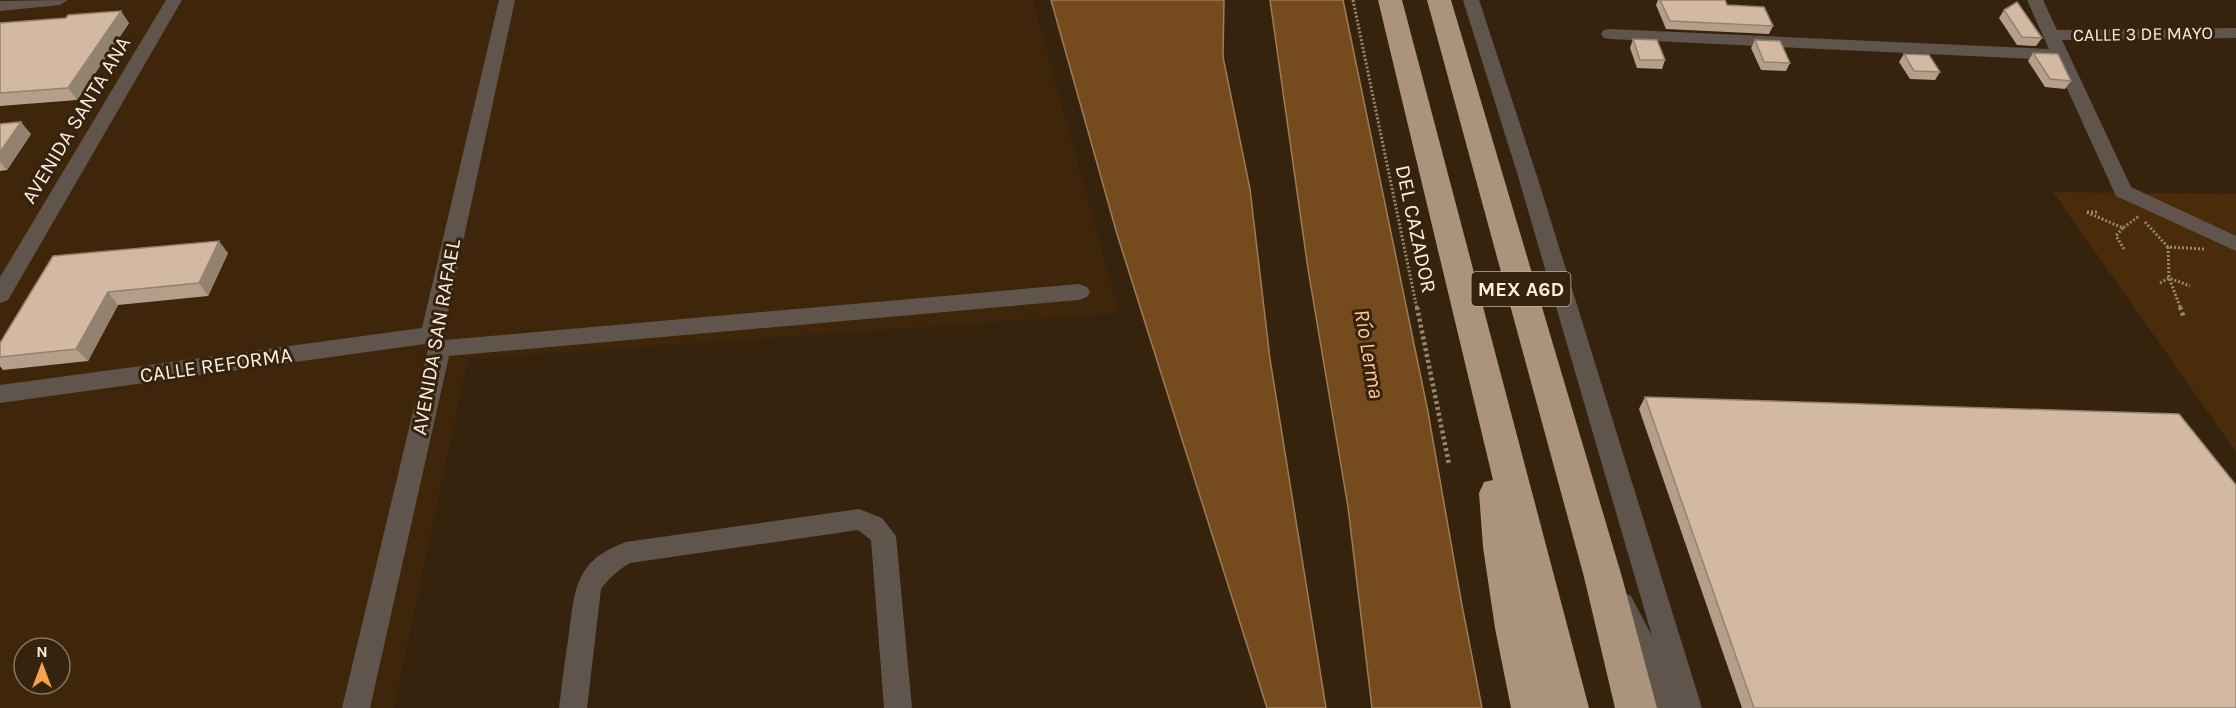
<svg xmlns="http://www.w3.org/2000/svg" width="2236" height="708" font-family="Karla,sans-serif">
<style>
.built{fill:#3f260b;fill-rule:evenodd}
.green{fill:#4a2c0b}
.water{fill:#754b1d;stroke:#9e7c58;stroke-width:1.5}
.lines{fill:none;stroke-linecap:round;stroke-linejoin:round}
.path-far1{stroke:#978776;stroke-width:3;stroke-dasharray:2 2;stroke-linecap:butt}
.path{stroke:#978776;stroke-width:4.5;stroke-dasharray:3 3;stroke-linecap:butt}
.minor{fill:#5f554c;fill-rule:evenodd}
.highway{fill:#ac937c;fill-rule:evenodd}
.wall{fill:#b59f8a}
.shaded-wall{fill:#948271}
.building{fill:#d3b9a1;stroke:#948271;stroke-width:1.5}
.labels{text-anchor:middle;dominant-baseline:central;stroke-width:6;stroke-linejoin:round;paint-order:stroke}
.far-street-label{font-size:18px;fill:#fceee2;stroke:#36230e}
.shield{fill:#36230e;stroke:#c1b1a2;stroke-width:1.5}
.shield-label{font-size:20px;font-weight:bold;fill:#fceee2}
.street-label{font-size:21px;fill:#fceee2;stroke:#36230e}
.water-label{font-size:22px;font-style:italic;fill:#ffc995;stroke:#36230e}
</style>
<rect width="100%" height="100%" fill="#36230e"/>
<path class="built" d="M 0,0 L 1033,0 L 1119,313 L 468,359 L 394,708 L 0,708 ZM 24,648 L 60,648 L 60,684 L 24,684 Z"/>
<polygon class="green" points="2053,192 2236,194 2236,452"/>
<g class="water">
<polygon points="1051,0 1224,0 1223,57 1250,189 1270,359 1326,708 1267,708 1117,234"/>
<polygon points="1270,0 1343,0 1428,412 1461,600 1482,708 1372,708 1348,507 1308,269"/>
</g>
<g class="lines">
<g class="path-far1">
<polyline points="1353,0 1417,309"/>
<polyline points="2097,212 2086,212 2123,228 2139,216"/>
<polyline points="2145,222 2168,247 2204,249"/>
<polyline points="2123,228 2116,236 2124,249"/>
<polyline points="2168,247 2169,278 2181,309"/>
<polyline points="2160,283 2169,278 2190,286"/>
</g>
<g class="path">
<polyline points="1417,307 1449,464"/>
<polyline points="2180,307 2184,318"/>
</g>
<g class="minor">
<polygon points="68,0 60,5 0,11 0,1"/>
<polygon points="166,0 182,0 8,300 0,303 0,277"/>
<polygon points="499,0 515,0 443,335 446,340 1079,284 1087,287 1090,292 1087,297 1079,300 449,356 370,708 342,708 428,349 425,344 0,403 0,385 422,328"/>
<polygon points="1463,0 1479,0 1537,176 1702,708 1648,708 1629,645 1609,604 1613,596 1622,592 1631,596 1652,636 1518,176"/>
<polygon points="2027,0 2043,0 2057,30 2236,28 2236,38 2062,40 2131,187 2236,236 2236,251 2116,196 2054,60 1610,39 1604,38 1601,34 1604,30 1610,29 2049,49"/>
<path d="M 859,509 L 882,518 L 896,536 L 912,708 L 884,708 L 871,540 L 858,530 L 630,563 C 618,570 609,578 601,589 L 587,708 L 559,708 C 562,683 565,658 569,634 C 575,587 576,560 626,542 Z"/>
</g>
<g class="highway">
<polygon points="1378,0 1402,0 1589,708 1511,708 1495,628 1483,547 1479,493 1484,482 1493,480"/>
<polygon points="1427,0 1451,0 1622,577 1657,708 1615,708 1584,577"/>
</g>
</g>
<g class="wall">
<polygon points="1658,0 1718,0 1727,5 1773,26 1769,34 1666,29 1656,5"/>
<polygon points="2004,10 2042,38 2036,46 2017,45 1999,18"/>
<polygon points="0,23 129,23 77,100 0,106"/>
<polygon points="1633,39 1665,60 1662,69 1637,68 1630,48"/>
<polygon points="1755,40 1790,63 1786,71 1761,70 1751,48"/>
<polygon points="2033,53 2071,81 2065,89 2045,87 2028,61"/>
<polygon points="1904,54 1940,72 1935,80 1910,79 1899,62"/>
<polygon points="0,124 31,134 7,170 0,171"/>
<polygon points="228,253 208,296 118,305 88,361 3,370 0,366 0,343 53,256"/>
<polygon points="1645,397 2236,708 1742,708 1639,409"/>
</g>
<g class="shaded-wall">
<polygon points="121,11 129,23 77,100 68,88"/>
<polygon points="21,122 31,134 7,170 0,162 0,152"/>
<polygon points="219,241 228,253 208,296 199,283"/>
<polygon points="108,292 118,305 88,361 76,349"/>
</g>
<g class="building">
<polygon points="1660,0 1725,0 1727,5 1764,7 1773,26 1670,21"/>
<polygon points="2017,2 2042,38 2022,37 2004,10"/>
<polygon points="121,11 68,88 0,93 0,23 66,18 68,15"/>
<polygon points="1633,39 1657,40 1665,60 1640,60"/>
<polygon points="1755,40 1780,41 1790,63 1764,62"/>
<polygon points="2033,53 2058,54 2071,81 2050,79"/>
<polygon points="1904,54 1929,55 1940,72 1914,71"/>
<polygon points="21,122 0,152 0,124"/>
<polygon points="219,241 199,283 108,292 76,349 0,357 0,343 53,256"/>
<polygon points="1645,397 2179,414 2236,485 2236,708 1754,708"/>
</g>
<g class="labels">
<g class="far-street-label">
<text transform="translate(2143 34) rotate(-1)">CALLE 3 DE MAYO</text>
</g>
<rect class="shield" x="1471.5" y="272" width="99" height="34" rx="4.5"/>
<g class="shield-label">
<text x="1521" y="289">MEX A6D</text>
</g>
<g class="street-label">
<text transform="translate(76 120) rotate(-59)">AVENIDA SANTA ANA</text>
<text transform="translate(1416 229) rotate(78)">DEL CAZADOR</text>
<text transform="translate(436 337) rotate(-80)">AVENIDA SAN RAFAEL</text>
<text transform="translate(216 365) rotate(-8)">CALLE REFORMA</text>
</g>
<g class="water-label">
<text transform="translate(1369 354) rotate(80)">Río Lerma</text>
</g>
</g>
<g transform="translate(42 666)"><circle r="28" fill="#36230e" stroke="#857463" stroke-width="1.5"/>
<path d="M0-4.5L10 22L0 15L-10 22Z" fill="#f6a246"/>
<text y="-9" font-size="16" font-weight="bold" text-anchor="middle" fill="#fceee2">N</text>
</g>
</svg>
